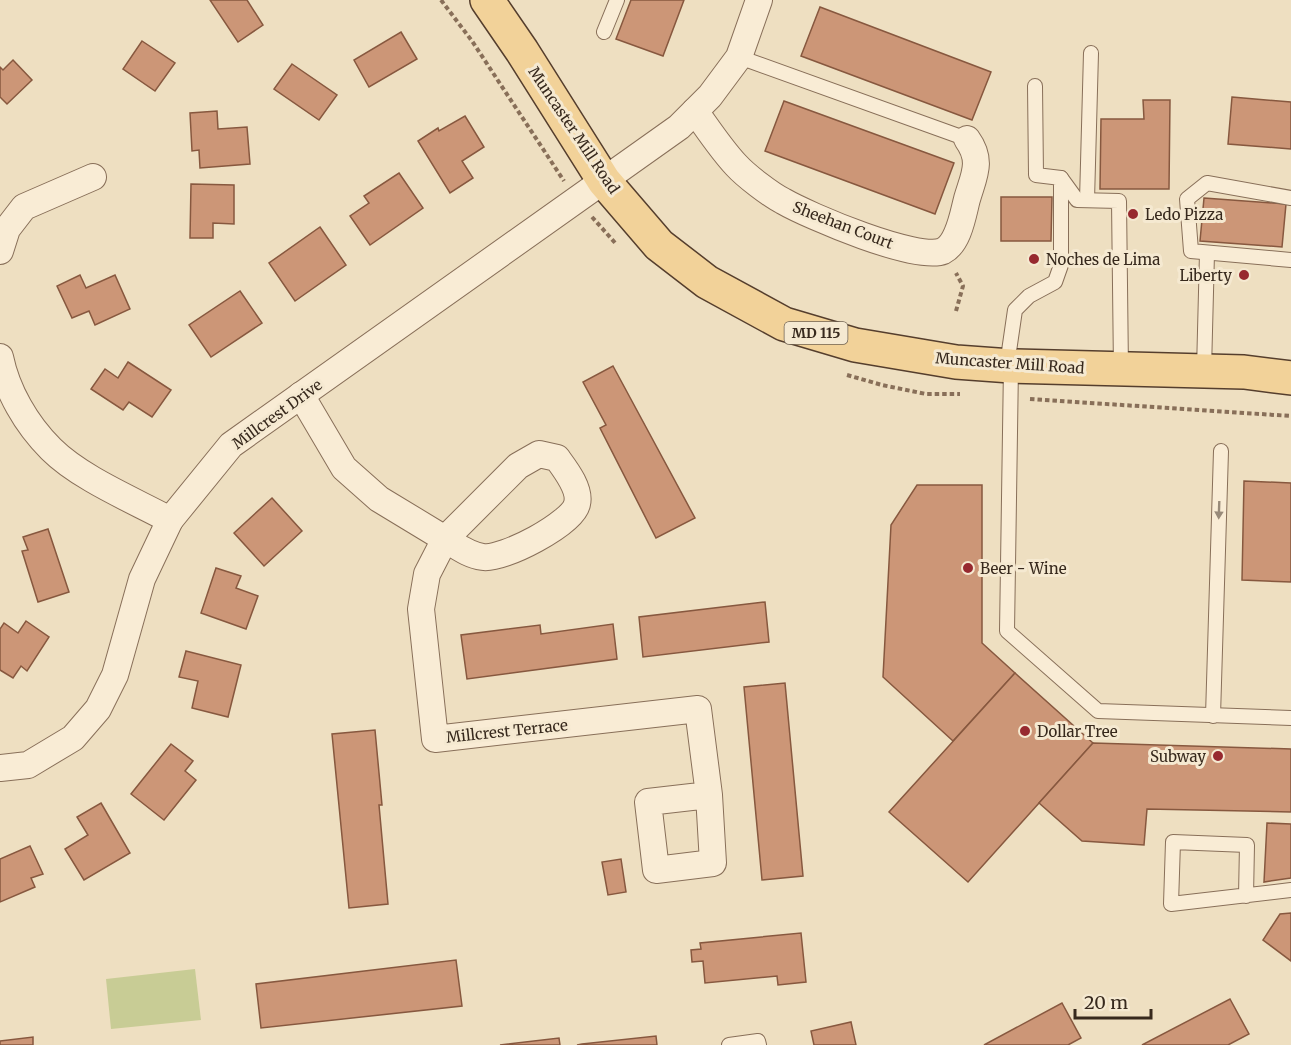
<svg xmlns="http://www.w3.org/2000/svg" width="1291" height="1045" font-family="Merriweather,serif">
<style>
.green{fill:#c8cc95}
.building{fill:#cc9677;stroke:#87583f;stroke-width:1.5}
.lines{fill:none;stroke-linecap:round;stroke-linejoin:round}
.service-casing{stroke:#886f59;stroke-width:16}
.minor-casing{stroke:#886f59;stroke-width:28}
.primary-casing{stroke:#553e2d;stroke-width:36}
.path{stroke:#886f59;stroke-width:4;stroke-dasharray:4.5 3;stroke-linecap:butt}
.service{stroke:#f9ecd5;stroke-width:14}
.minor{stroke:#f9ecd5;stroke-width:26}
.primary{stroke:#f2d299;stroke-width:33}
.oneway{fill:#988a79}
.poi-dot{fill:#97292f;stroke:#f5e9d1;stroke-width:2}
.labels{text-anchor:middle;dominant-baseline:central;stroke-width:6;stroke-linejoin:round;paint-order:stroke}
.shield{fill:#f5e9d1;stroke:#706353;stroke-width:1.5}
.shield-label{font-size:14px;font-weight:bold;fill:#37291d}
.street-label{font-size:15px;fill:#37291d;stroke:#f5e9d1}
.poi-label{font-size:15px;fill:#37291d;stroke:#f5e9d1;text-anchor:start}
</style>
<rect width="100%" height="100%" fill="#eedfc1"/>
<polygon class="green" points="195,969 201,1020 111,1029 106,979"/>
<g class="building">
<polygon points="210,0 247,0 263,25 238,42"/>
<polygon points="631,0 684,0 663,56 616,39"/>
<polygon points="820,7 991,72 972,120 801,56"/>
<polygon points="401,32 417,59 369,87 354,60"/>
<polygon points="142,41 175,63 155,91 123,69"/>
<polygon points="13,60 32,80 7,104 0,97 0,67 3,70"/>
<polygon points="292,64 337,95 319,120 274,89"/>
<polygon points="1232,97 1291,102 1291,149 1228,144"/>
<polygon points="1143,100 1170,100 1169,189 1100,189 1101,119 1144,119"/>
<polygon points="784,101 954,163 935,214 765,151"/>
<polygon points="217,111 218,129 247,127 250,164 200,168 199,150 192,151 190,113"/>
<polygon points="465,116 484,147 462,161 473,178 450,193 418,141 438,128 439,131"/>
<polygon points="399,173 423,208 370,245 350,216 369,203 364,196"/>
<polygon points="191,184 234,185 234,224 213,223 213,238 190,238"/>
<polygon points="1001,197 1052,197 1051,241 1001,241"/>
<polygon points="1204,198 1286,204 1282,247 1200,241"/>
<polygon points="320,227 346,265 295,301 269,263"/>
<polygon points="80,275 86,288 115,275 130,309 95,325 89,311 72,318 57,286"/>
<polygon points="240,291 262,323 211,357 189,325"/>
<polygon points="128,362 171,390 152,417 129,402 123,410 91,389 105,369 118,378"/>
<polygon points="613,366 695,518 656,538 600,428 606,425 583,382"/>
<polygon points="1244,481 1291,483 1291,582 1242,580"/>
<polygon points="917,485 982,485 982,643 1015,673 953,741 883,677 891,525"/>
<polygon points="272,498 302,531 264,566 234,533"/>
<polygon points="48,529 69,592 38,602 22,551 28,550 23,537"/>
<polygon points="216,568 241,576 236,588 258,596 246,629 201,613"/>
<polygon points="765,602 769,642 643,657 639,617"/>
<polygon points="26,621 49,637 27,671 21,666 13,678 0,670 0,629 4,623 18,633"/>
<polygon points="613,624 617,659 467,679 461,635 540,625 541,634"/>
<polygon points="186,651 241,665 228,717 192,708 198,681 179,677"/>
<polygon points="1015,673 1093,743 968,882 889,812"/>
<polygon points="785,683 803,876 762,880 744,687"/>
<polygon points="375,730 382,805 379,805 388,904 349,908 332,734"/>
<polygon points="1093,743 1291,749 1291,812 1147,809 1144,845 1082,841 1039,803"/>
<polygon points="171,744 193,761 185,771 196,780 164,820 131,794"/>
<polygon points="101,803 130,853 84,880 65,849 88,835 77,817"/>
<polygon points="1267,823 1291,824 1291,878 1264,882"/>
<polygon points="30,846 43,874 31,878 35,887 0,902 0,859"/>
<polygon points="621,859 626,892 608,895 602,862"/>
<polygon points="1291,913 1291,961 1263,940 1280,914"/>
<polygon points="801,933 806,982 778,985 777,976 705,983 703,961 692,962 691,950 701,949 700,943"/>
<polygon points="456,960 462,1006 261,1028 256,984"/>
<polygon points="1230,999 1249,1034 1228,1045 1142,1045"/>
<polygon points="1062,1003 1081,1038 1068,1045 984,1045"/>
<polygon points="851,1022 856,1045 814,1045 811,1031"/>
<polygon points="656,1036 657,1045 577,1045 582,1044"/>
<polygon points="33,1037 33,1045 0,1045 0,1041"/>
<polygon points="559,1038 560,1045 500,1045"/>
</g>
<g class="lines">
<defs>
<g id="service">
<polyline points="604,32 617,0"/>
<polyline points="739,57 967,139"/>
<polyline points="1061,178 1077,200 1119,201 1121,369"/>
<polyline points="1291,198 1207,183 1187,199 1191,251 1291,260"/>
<polyline points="1087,200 1091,53"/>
<polyline points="1007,365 1015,310 1029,296 1055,282 1061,265 1061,178 1036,175 1035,86"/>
<polyline points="1011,366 1007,631 1098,711 1291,718"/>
<polyline points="1204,370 1207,253"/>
<polyline points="1213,716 1221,451"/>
<polyline points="1246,896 1247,845 1173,842 1171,904 1291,890"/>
<polyline points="729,1045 758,1041 759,1045"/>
</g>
<g id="minor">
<path d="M 695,111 C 708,129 721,149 736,165 C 746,176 771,195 783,201 C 809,216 917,262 943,251 C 959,243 963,214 967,199 C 974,175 983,161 967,139"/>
<polyline points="0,251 7,229 24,207 93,177"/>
<path d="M 0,357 C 7,391 26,424 51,449 C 80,478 133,500 170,520"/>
<polyline points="301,395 344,468 379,499 445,539 427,574 421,609 435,739 698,709 709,795 713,863 656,870 648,802 709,795"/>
<path d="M 539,454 L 557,458 C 565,469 581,489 577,504 C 572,524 503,560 483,557 C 468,555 457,546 445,539 L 518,466 Z"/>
<polyline points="0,768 28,765 73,738 98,709 115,675 142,579 170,520 231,445 679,127 710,96 739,57 759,0"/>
</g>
<polyline id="primary" points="487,0 522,51 604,181 659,245 707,282 784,324 855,345 956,362 1011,366 1244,372 1291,378"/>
</defs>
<use href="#service" class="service-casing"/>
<use href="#minor" class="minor-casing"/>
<use href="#primary" class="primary-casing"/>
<g class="path">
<polyline points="441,0 472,41 564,181"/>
<polyline points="592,217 617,245"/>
<polyline points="956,311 963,286 956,273"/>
<polyline points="847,375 882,385 926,394 960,394"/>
<polyline points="1030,399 1291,416"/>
</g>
<use href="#service" class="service"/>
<use href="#minor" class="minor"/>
<use href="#primary" class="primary"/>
</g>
<defs><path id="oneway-solid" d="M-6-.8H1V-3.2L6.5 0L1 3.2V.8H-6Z" transform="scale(1.5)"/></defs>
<use class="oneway" href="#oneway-solid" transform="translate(1219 510) rotate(92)"/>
<g class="poi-dot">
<circle cx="1133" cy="214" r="6"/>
<circle cx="1034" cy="259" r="6"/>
<circle cx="1244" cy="275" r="6"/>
<circle cx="968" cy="568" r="6"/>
<circle cx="1025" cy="731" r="6"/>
<circle cx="1218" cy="756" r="6"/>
</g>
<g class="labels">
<rect class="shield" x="784.5" y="322" width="63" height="22" rx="4.5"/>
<g class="shield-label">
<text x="816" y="333">MD 115</text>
</g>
<g class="street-label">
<text transform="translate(574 130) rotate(56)">Muncaster Mill Road</text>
<text transform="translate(843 225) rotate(21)">Sheehan Court</text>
<text transform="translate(1010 363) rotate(4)">Muncaster Mill Road</text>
<text transform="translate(277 414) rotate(-36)">Millcrest Drive</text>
<text transform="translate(507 731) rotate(-6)">Millcrest Terrace</text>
</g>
<g class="poi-label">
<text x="1145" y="214">Ledo Pizza</text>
<text x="1046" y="259">Noches de Lima</text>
<text x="1232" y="275" text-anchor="end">Liberty</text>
<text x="980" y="568">Beer - Wine</text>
<text x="1037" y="731">Dollar Tree</text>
<text x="1206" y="756" text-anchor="end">Subway</text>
</g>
</g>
<path d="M1075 1009v9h76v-9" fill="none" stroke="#37291d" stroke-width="3"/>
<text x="1084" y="1009" font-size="18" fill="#37291d" stroke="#f5e9d1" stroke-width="4.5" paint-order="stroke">20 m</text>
</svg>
